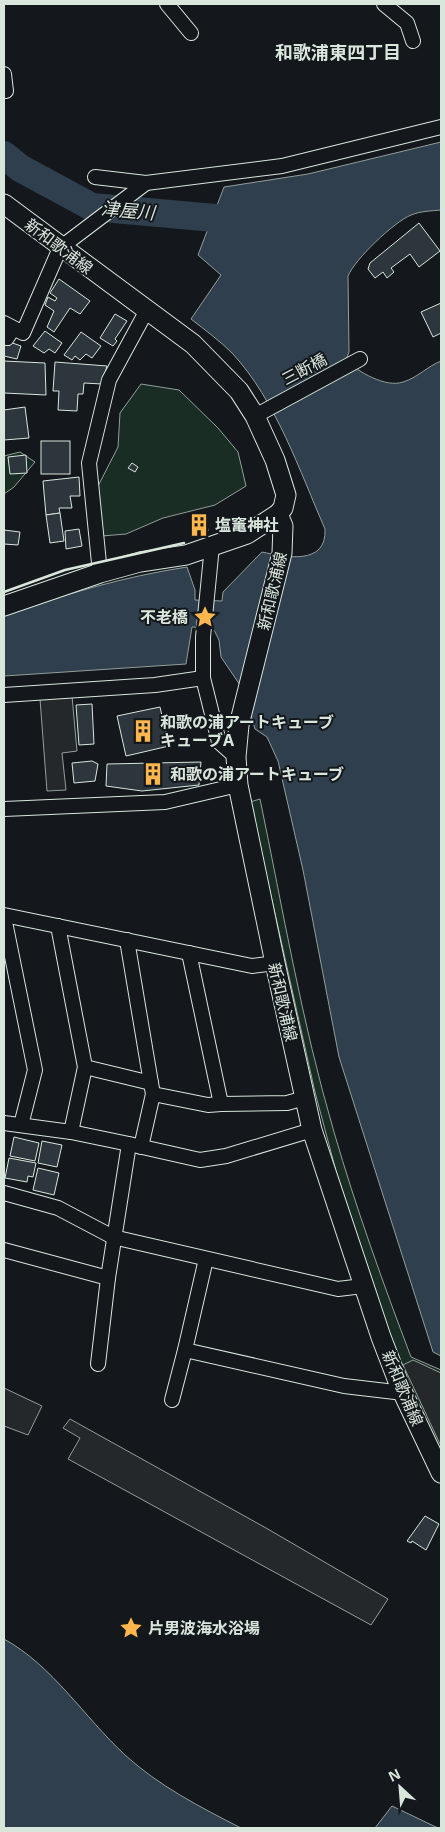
<svg xmlns="http://www.w3.org/2000/svg" width="445" height="1832" font-family="'Noto Sans','Noto Sans JP',sans-serif">
<style>
.green{fill:#1a2d24;stroke:#939e99}
.parking{fill:#24282b;stroke:#939e99}
.water{fill:#2f3f4d;stroke:#939e99}
.lines{fill:none;stroke-linecap:round;stroke-linejoin:round}
.river{stroke:#2f3f4d;stroke-width:28}
.building{fill:#2c363c;stroke:#d8e6dc}
.street-casing{stroke:#d8e6dc;stroke-width:16}
.secondary-casing{stroke:#d8e6dc;stroke-width:21}
.street{stroke:#14181c;stroke-width:14}
.secondary{stroke:#14181c;stroke-width:19}
.wall{stroke:#d8e6dc;stroke-width:2.5}
.labels{text-anchor:middle;dominant-baseline:central;stroke-width:4;stroke-linejoin:round;paint-order:stroke}
.street-label{font-size:16px;fill:#d8e6dc;stroke:#14181c}
.poi-label{font-size:16px;font-weight:bold;fill:#d8e6dc;stroke:#14181c;text-anchor:start}
.neighbourhood-label{font-size:18px;font-weight:bold;fill:#d8e6dc;stroke:#14181c}
.water-label{font-size:18px;font-style:italic;fill:#d8e6dc;stroke:#14181c}
</style>
<rect width="100%" height="100%" fill="#14181c"/>
<g class="green">
<polygon points="141,384 179,390 218,428 238,452 246,486 215,505 163,518 126,534 102,536 96,490 118,447 120,413"/>
<polygon points="20,452 35,462 14,487 4,494 4,456"/>
<path d="M 260,799 C 283,910 302,1023 334,1132 C 356,1208 383,1283 411,1357 L 441,1370 L 441,1452 L 399,1363 L 336,1171 L 315,1092 L 250,802 Z"/>
</g>
<g class="parking">
<polygon points="72,696 77,751 62,753 66,790 47,791 40,699"/>
<polygon points="413,1360 441,1373 441,1446 403,1365"/>
<polygon points="4,1388 42,1406 28,1435 4,1426"/>
<polygon points="70,1419 266,1528 388,1599 371,1625 68,1459 80,1438 63,1428"/>
</g>
<g class="water">
<path d="M 441,142 L 441,210 C 431,211 421,211 411,215 C 394,222 355,259 348,276 L 349,352 L 346,360 C 358,372 386,388 403,382 C 417,378 428,366 441,361 L 441,1356 L 433,1352 L 339,1057 L 303,870 L 278,761 L 267,737 L 255,729 L 244,691 L 221,657 L 219,640 L 213,628 L 192,627 L 186,664 L 4,676 L 4,616 C 65,594 122,577 187,567 L 195,590 L 195,600 L 222,601 L 223,592 L 262,552 C 285,557 327,566 325,529 C 300,472 276,400 232,353 C 220,341 205,330 191,319 L 221,275 L 198,255 L 224,187 L 308,174 Z"/>
<path d="M 4,1639 C 53,1666 84,1717 125,1755 C 159,1786 200,1807 241,1828 L 4,1828 Z"/>
<polygon points="392,1806 438,1828 375,1828"/>
</g>
<g class="lines">
<polyline class="river" points="4,155 20,168 92,207 237,220"/>
</g>
<g class="building">
<polygon points="419,223 440,251 419,267 410,254 391,268 394,272 387,278 383,272 375,278 368,269 370,263"/>
<polygon points="59,279 90,301 80,314 70,308 54,332 47,327 54,311 45,305 48,297 55,301 57,298 50,293"/>
<polygon points="441,303 441,333 433,337 421,312"/>
<polygon points="115,314 127,321 115,339 117,341 113,346 100,338"/>
<polygon points="45,331 62,343 55,353 49,349 44,353 33,346"/>
<polygon points="81,332 101,346 92,358 86,354 80,360 75,356 72,360 64,355"/>
<polygon points="4,340 21,346 17,359 4,356"/>
<polygon points="4,361 45,363 46,395 4,393"/>
<polygon points="55,362 107,366 102,384 84,383 83,394 78,394 77,411 58,410 59,391 53,391"/>
<polygon points="25,407 29,438 4,440 4,410"/>
<rect x="41" y="441" width="29" height="33"/>
<polygon points="26,455 27,473 10,474 8,457"/>
<polygon points="132,463 138,467 135,472 128,468"/>
<polygon points="79,477 80,496 70,496 72,508 59,508 60,513 46,515 43,481"/>
<polygon points="60,513 64,541 50,543 46,515"/>
<polygon points="206,517 208,531 193,533 191,520"/>
<polygon points="79,529 82,546 66,549 65,531"/>
<polygon points="4,530 20,532 18,545 4,544"/>
<polygon points="92,704 94,744 79,745 76,705"/>
<polygon points="160,707 169,746 126,756 117,716"/>
<polygon points="92,761 98,764 95,781 74,783 72,763"/>
<polygon points="201,762 199,785 142,791 106,786 107,764"/>
<polygon points="14,1137 39,1143 35,1161 10,1156"/>
<polygon points="42,1141 62,1145 57,1167 38,1163"/>
<polygon points="9,1158 36,1163 33,1177 28,1176 27,1182 5,1178"/>
<polygon points="38,1168 59,1173 54,1195 33,1190"/>
<polygon points="425,1516 439,1524 426,1550 412,1541 411,1543 407,1541"/>
</g>
<g class="lines">
<defs>
<g id="street">
<polyline points="167,4 191,33"/>
<polyline points="384,4 407,23 413,41"/>
<polyline points="4,74 6,91"/>
<polyline points="95,177 146,183 282,166 441,127"/>
<polyline points="4,323 23,333 60,248 146,183"/>
<polyline points="4,337 7,338 13,329"/>
<polyline points="255,416 360,359"/>
<polyline points="100,573 89,463 109,380 147,310"/>
<polyline points="203,678 219,742 236,757"/>
<polyline points="4,695 155,685 203,678 203,637 212,546"/>
<polyline points="4,809 165,802 238,785"/>
<polyline points="4,915 252,966 275,963"/>
<polyline points="4,917 35,1070 21,1125"/>
<polyline points="58,926 85,1067 151,1083 153,1094 208,1105 221,1104"/>
<polyline points="127,940 151,1083"/>
<polyline points="189,953 221,1104 287,1103 305,1098"/>
<polyline points="4,1123 71,1132 85,1067"/>
<polyline points="129,1144 200,1160 226,1156 312,1130"/>
<polyline points="141,1147 153,1094"/>
<polyline points="4,1193 58,1208 113,1237 338,1289 363,1286"/>
<polyline points="4,1250 108,1278 129,1144 71,1132"/>
<polyline points="206,1259 185,1350 344,1386 395,1392 401,1389"/>
<polyline points="98,1364 108,1278"/>
<polyline points="172,1400 185,1350"/>
</g>
<g id="secondary">
<polyline points="4,204 193,344 239,391 255,416 275,460 286,495 283,508 278,514 247,534 186,555 140,562 100,573 4,606"/>
<polyline points="278,514 283,526 282,553 239,725 236,757 238,785 275,963 312,1130 381,1337 401,1389 441,1473"/>
</g>
</defs>
<use href="#street" class="street-casing"/>
<use href="#secondary" class="secondary-casing"/>
<use href="#street" class="street"/>
<use href="#secondary" class="secondary"/>
<polyline class="wall" points="4,592 65,570 184,543"/>
</g>
<defs>
<symbol id="building-bare" viewBox="-9 -9 18 18"><path d="M-4-6H4V6H1V3H-1V6H-4ZM-2.5-4.3h1.7v1.8h-1.7ZM.8-4.3h1.7v1.8H.8ZM-2.5-1h1.7V.8h-1.7ZM.8-1h1.7V.8H.8Z" fill="#ffb74d" stroke="#14181c" stroke-width="2.5" paint-order="stroke"/></symbol>
<symbol id="sight-bare" viewBox="-9 -9 18 18"><path d="M0-6L1.8-2.2L6-1.7L2.9 1.2L3.7 5.4L0 3.3L-3.7 5.4L-2.9 1.2L-6-1.7L-1.8-2.2Z" fill="#ffb74d" stroke="#14181c" stroke-width="2.5" paint-order="stroke"/></symbol>
</defs>
<g fill-rule="evenodd">
<use href="#building-bare" x="183" y="509" width="32" height="32"/>
<use href="#sight-bare" x="189" y="601" width="32" height="32"/>
<use href="#building-bare" x="127" y="715" width="32" height="32"/>
<use href="#building-bare" x="137" y="758" width="32" height="32"/>
<use href="#sight-bare" x="115" y="1612" width="32" height="32"/>
</g>
<g class="labels">
<g class="street-label">
<text transform="translate(59 246) rotate(37)">新和歌浦線</text>
<text transform="translate(304 369) rotate(-28)">三断橋</text>
<text transform="translate(272 591) rotate(-77)">新和歌浦線</text>
<text transform="translate(283 1002) rotate(77)">新和歌浦線</text>
<text transform="translate(403 1388) rotate(67)">新和歌浦線</text>
</g>
<g class="poi-label">
<text x="215" y="525">塩竃神社</text>
<text x="188" y="617" text-anchor="end">不老橋</text>
<text x="160" y="722">和歌の浦アートキューブ<tspan x="160" dy="18">キューブA</tspan></text>
<text x="170" y="774">和歌の浦アートキューブ</text>
<text x="148" y="1628">片男波海水浴場</text>
</g>
<g class="neighbourhood-label">
<text x="338" y="52">和歌浦東四丁目</text>
</g>
<g class="water-label">
<text transform="translate(128 210) rotate(5)">津屋川</text>
</g>
</g>
<rect width="445" height="1832" fill="none" stroke="#d8e6dc" stroke-width="10"/>
<g transform="translate(400 1787) rotate(334)" stroke="#14181c" stroke-width="4" paint-order="stroke">
<path d="M0-4L9 19L0 12L-9 19Z" fill="#d8e6dc"/>
<text y="-8" font-size="14" font-weight="bold" text-anchor="middle" fill="#d8e6dc">N</text>
</g>
</svg>
